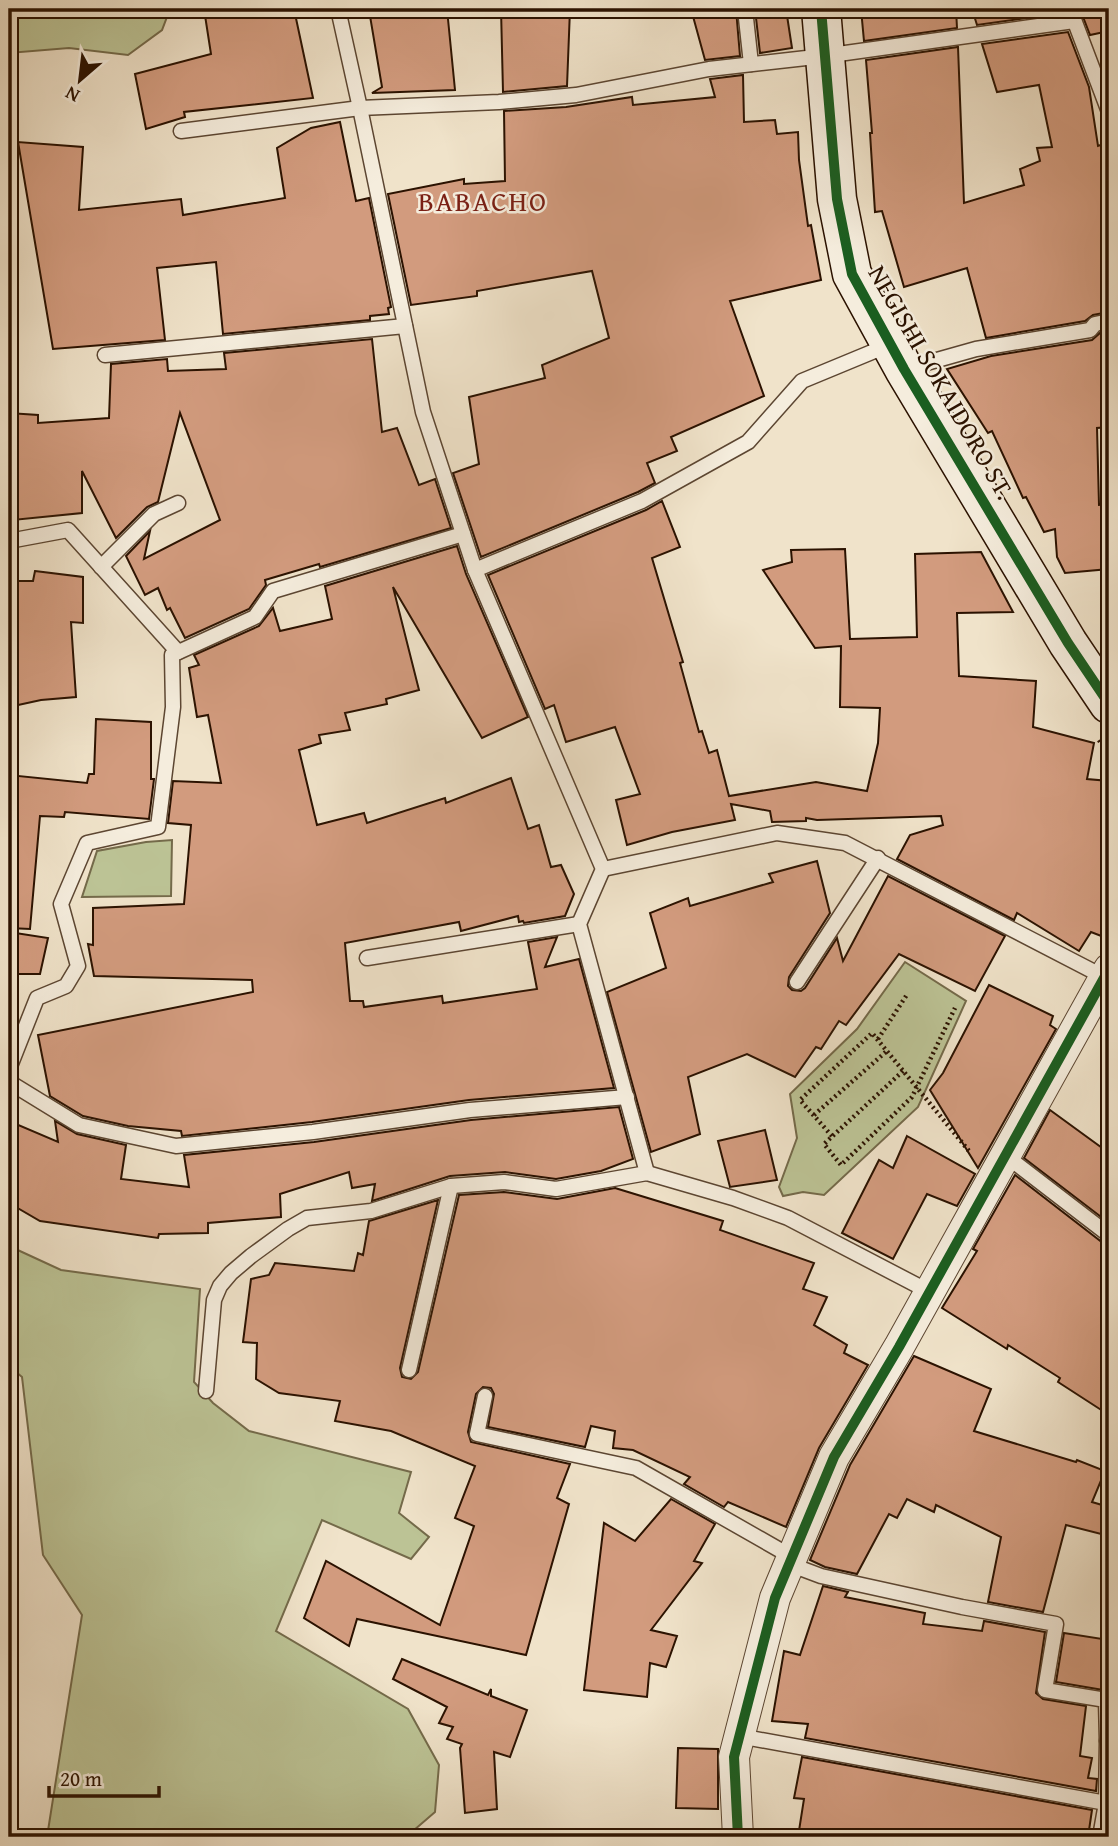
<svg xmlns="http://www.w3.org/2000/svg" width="1118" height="1846" font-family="'Gentium Book Plus',serif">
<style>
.green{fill:#bcc395;stroke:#746a4a;stroke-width:2}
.building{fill:#d29b7e;stroke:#2b1200;stroke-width:2}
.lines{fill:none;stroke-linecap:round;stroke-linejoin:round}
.lane-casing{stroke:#5c4632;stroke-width:17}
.street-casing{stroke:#5c4632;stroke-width:32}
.secondary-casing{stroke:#2b1200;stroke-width:41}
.path{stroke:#2b1200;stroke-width:4.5;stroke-dasharray:2 3.5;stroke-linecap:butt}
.lane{stroke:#f5eddd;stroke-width:14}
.street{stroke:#f5eddd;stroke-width:30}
.secondary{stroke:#f5eddd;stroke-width:38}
.cycleway-casing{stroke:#f5eddd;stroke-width:15}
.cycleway{stroke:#1b5e20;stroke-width:10}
.labels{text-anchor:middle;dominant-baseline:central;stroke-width:5;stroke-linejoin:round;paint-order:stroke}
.street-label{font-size:26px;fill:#2b1200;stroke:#f5eddd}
.neighbourhood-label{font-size:28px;letter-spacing:2px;fill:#7a1f14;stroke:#f5eddd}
</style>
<rect width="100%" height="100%" fill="#f0e3ca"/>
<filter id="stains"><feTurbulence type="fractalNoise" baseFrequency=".00286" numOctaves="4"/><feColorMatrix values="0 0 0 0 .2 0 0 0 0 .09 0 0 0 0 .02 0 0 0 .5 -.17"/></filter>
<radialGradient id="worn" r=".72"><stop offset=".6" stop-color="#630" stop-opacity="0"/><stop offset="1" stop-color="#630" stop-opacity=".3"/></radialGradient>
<g class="green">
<polygon points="9,9 170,9 162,30 128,55 69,48 9,53"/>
<polygon points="172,840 171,896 82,897 97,851 146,842"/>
<polygon points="905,962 966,1001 918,1107 824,1195 803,1192 783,1196 779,1187 797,1138 790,1094 857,1029"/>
<polygon points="9,1246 61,1270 200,1289 194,1382 213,1403 249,1431 411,1472 399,1513 429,1537 411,1559 322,1520 276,1631 408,1709 439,1765 435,1812 406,1837 47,1837 82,1615 43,1555 22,1377 9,1366"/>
</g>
<g class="building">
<polygon points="204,9 294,9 313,98 184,112 185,117 146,129 135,74 211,54"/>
<polygon points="447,9 455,90 372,93 382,87 370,16"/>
<polygon points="501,9 570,9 567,86 503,92"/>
<polygon points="691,9 736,9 740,56 705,60"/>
<polygon points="755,9 786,9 792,48 760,53"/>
<polygon points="861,9 956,9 957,28 864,41"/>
<polygon points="972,9 1061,9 1061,13 977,25"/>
<polygon points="1080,9 1109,9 1109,31 1090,35"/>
<polygon points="1068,32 1089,87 1098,146 1109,142 1109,312 1093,315 1085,321 986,338 967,268 904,287 882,211 875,212 870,133 872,133 866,60 958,47 964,203 1024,185 1020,169 1040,161 1037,148 1052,147 1039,85 997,92 982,44"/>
<polygon points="743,75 744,122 775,120 777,134 798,132 799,160 808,226 811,225 821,280 730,301 764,396 671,437 677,451 647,463 655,483 638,492 481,557 453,473 479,464 469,397 545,378 542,365 609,338 592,271 477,291 477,296 411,305 388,194 464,179 464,184 505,181 504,111 566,107 632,97 633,105 715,97 710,79"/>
<polygon points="340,122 356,201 369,198 391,307 388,308 389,314 370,316 370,320 223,334 216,262 157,268 165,340 53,349 18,142 83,147 79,210 181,199 183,215 285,198 277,148 311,128"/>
<polygon points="1109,331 1109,427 1097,428 1099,505 1109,504 1109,569 1065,573 1057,557 1055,529 1044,532 1026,497 1023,498 992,431 988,433 947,369 991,356 1092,340 1100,333"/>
<polygon points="372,339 382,432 397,428 419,485 435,479 451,528 320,567 319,564 265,580 266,585 249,609 185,638 170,608 167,610 158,588 145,595 126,556 150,531 144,559 220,520 180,413 158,502 147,507 116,538 82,471 82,513 13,520 9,489 9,413 38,415 38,423 109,418 111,364 167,359 168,371 226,369 224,353"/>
<polygon points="662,501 680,547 652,558 683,662 680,663 699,732 702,731 709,753 717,750 729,796 816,782 867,791 878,743 880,708 840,707 841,646 815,648 763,570 792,562 791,550 845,549 850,639 917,637 915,554 981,552 1013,612 957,613 959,676 1036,681 1033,727 1094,743 1087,779 1109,781 1109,939 1091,932 1079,951 1017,913 1014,920 897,859 910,835 943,825 941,816 817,820 806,818 806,821 772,822 770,811 731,804 735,820 672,832 627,845 616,800 640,794 615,727 566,742 554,705 545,709 488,575 646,510"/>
<polygon points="457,546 466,574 528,717 482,738 393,587 419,690 386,699 387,704 345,713 350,730 319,735 321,743 299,750 317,825 364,813 367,823 445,798 446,803 511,778 528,829 539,825 551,867 561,865 574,894 565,916 524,923 523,921 519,922 518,916 461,931 459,922 345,943 350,1001 363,1001 364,1007 442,996 443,1003 537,989 528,942 557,937 545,967 579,959 614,1088 469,1100 312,1122 182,1136 181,1131 128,1126 83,1116 50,1096 38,1035 253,992 252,980 94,976 88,944 93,945 93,908 184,904 191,825 168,823 173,781 221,783 208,715 197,717 189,668 199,665 194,655 259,626 273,608 280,631 332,619 325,586"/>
<polygon points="35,571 83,577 83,623 71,622 76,697 41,700 9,707 11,581 33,581"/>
<polygon points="96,719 151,722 151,779 154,779 149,819 65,812 64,817 40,816 30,929 9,928 9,775 87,783 89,774 94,774"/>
<polygon points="817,861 830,913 789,977 788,986 792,990 801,991 805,988 837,938 843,961 888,876 1005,936 975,991 899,954 846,1025 839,1021 821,1049 816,1047 795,1077 747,1054 688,1077 700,1134 651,1152 607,992 666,968 650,913 688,898 690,906 773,882 769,874"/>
<polygon points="9,932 48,938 40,974 9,974"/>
<polygon points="989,985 1053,1016 1050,1025 1056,1029 978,1168 930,1090 943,1073"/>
<polygon points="619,1107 633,1159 601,1171 556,1179 505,1172 450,1176 372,1201 375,1184 352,1188 349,1172 280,1194 281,1217 208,1223 208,1233 159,1234 158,1238 40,1221 9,1203 9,1121 58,1142 55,1121 77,1134 126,1145 121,1179 189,1187 184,1155 314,1142 471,1120"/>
<polygon points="1050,1110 1109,1153 1109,1223 1024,1158"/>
<polygon points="765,1130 777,1180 730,1187 718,1141"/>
<polygon points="907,1136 975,1174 957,1206 927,1194 893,1259 842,1233 879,1160 893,1168"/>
<polygon points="1015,1175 1103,1243 1109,1244 1109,1415 1058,1382 1060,1378 1008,1345 1007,1349 942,1308 977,1251 973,1249"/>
<polygon points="615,1188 723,1221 720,1230 814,1263 803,1289 827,1297 814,1325 847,1345 844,1353 868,1365 819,1448 786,1527 728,1502 724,1507 684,1484 690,1477 633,1450 613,1448 615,1431 591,1426 585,1447 488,1427 494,1394 491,1388 483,1387 476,1394 468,1432 471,1442 570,1464 557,1498 569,1504 526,1655 357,1619 349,1646 304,1618 326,1561 440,1625 474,1526 455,1518 475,1466 391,1431 335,1421 340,1401 279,1393 256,1379 257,1343 243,1342 251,1279 269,1275 275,1263 354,1271 358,1253 363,1255 369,1221 438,1200 400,1368 402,1377 411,1379 418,1372 459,1195 504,1192 557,1199"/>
<polygon points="914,1356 991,1389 974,1431 1076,1462 1077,1460 1105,1471 1092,1502 1109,1507 1109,1536 1066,1525 1043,1612 988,1602 1001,1537 936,1505 934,1512 907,1499 897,1518 889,1514 857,1574 825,1567 810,1560 850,1465"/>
<polygon points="671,1499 715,1524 694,1561 702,1563 651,1630 677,1636 666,1667 650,1663 647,1697 584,1690 604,1523 635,1541"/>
<polygon points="823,1586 848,1592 845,1597 925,1613 923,1624 982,1631 984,1621 1045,1632 1036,1693 1043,1699 1086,1706 1080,1756 1092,1758 1088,1778 1097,1779 1096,1791 805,1738 808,1724 772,1721 784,1651 800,1655"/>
<polygon points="1064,1633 1109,1640 1109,1691 1056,1682"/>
<polygon points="402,1659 488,1695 491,1689 491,1696 527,1710 510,1757 494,1752 497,1809 465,1813 460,1748 462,1744 447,1739 453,1727 439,1723 447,1707 393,1679"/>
<polygon points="678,1748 718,1749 718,1809 676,1808"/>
<polygon points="802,1757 1092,1810 1088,1837 798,1837 804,1799 794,1798"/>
</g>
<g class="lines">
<defs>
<g id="lane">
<polyline points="338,9 360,108 423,412 475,570 603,869 579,924 647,1173"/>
<polyline points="745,9 751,64"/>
<polyline points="1070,9 1109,112"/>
<polyline points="181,131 360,108 499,102 576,95 709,69 824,56 1074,21"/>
<polyline points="105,355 405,326"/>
<polyline points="905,369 976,349 1090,330 1095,324 1109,321"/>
<polyline points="9,541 68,530 178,652"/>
<polyline points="101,567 154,514 178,503"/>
<polyline points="475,570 642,501 748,442 802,381 889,345"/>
<polyline points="603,869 777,833 845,843 1106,978"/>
<polyline points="367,958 579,924"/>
<polyline points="797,982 878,858"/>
<polyline points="9,1069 37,998 66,986 78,966 61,904 87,843 158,827 173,707 172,655 255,617 273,591 463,534"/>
<polyline points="9,1082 79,1125 176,1146 313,1132 470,1110 627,1097"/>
<polyline points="1005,1155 1109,1235"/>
<polyline points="409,1370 451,1186"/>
<polyline points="206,1391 214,1300 220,1286 231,1273 251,1256 288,1229 307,1218 371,1211 451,1186 504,1182 556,1189 647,1173 733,1198 788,1218 928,1291"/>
<polyline points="485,1396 477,1434 636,1468 792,1557"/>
<polyline points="789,1564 821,1576 962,1607 1056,1624 1045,1690 1106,1700 1107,1741"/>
<polyline points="739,1736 1106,1803"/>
<polyline points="1100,1837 1106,1803 1107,1741 1109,1741"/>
</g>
<polyline id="street" points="738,1837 734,1757 775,1598 834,1457 899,1347 1109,969"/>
<polyline id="secondary" points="821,9 837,199 852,274 904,369 1068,643 1109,704"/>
</defs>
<use href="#lane" class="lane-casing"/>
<use href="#street" class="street-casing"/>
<use href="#secondary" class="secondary-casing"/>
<g class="path">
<polyline points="1099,740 1109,756"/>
<polyline points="878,1039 908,993"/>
<polyline points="903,1071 824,1144 841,1165 912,1097 955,1008"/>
<polyline points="814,1115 888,1050"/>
<polyline points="832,1136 800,1100 872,1033 969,1151"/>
</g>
<use href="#lane" class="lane"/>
<use href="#street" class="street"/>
<use href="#secondary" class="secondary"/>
<defs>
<g id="cycleway">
<polyline points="821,9 837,199 852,274 904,369 1068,643 1109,704"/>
<polyline points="738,1837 734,1757 775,1598 834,1457 899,1347 1109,969"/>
</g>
</defs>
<use href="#cycleway" class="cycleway-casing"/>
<use href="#cycleway" class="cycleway"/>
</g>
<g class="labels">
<g class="street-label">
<text transform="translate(942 382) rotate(60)">NEGISHI SOKAIDORO ST.</text>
</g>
<g class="neighbourhood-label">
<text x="483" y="200">BABACHO</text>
</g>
</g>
<rect width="1118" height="1846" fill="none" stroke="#f0e3ca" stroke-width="35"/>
<rect x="10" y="10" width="1097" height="1825" fill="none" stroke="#2b1200" stroke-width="3.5"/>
<rect x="18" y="18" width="1083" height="1811" fill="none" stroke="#2b1200" stroke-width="2"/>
<g transform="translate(80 80) rotate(208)" stroke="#f5eddd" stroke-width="5" paint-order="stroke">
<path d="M0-5L12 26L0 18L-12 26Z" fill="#2b1200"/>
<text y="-10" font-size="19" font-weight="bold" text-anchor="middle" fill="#2b1200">N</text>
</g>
<path d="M49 1786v10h110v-10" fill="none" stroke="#2b1200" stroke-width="3.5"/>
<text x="60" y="1786" font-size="21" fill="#2b1200" stroke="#f5eddd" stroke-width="5" paint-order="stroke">20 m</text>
<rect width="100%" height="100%" filter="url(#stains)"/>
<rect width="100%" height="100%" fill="url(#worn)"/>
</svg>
